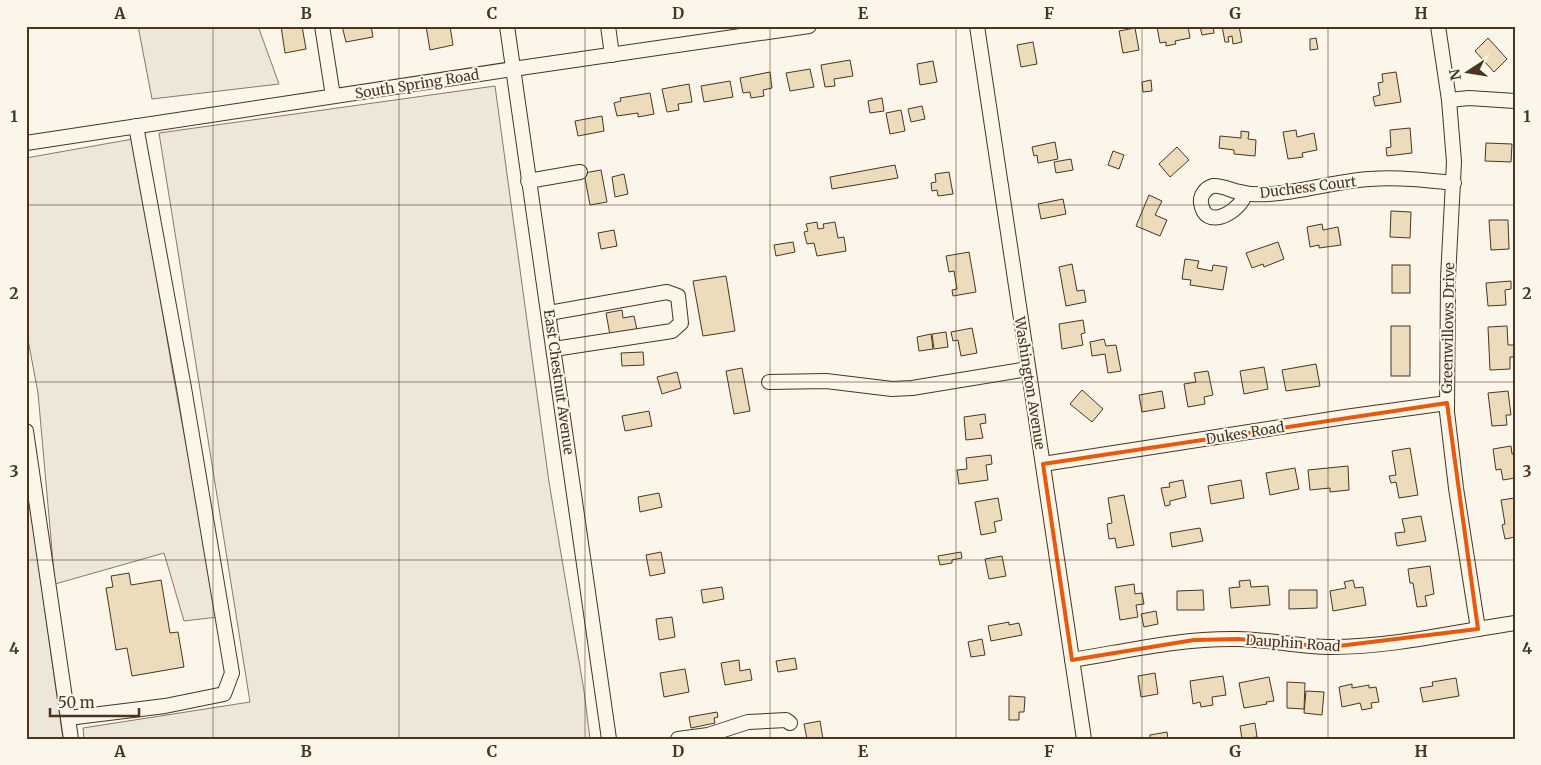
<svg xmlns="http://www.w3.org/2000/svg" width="1541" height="765" font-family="Merriweather,serif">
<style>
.green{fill:#ede6d9;stroke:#887966}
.building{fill:#ecdcbc;stroke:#4a3520}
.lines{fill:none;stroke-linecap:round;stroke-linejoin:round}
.minor-casing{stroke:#4a3520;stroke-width:16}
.minor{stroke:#fbf6e9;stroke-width:14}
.marked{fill:none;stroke:#e8590c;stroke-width:4;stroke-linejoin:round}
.grid{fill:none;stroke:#4a3520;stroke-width:1;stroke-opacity:0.55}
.labels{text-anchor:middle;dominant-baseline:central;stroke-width:4;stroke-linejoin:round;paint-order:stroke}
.street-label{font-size:14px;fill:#4a3520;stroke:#fbf6e9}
.neatline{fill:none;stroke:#4a3520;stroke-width:2}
.grid-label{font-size:16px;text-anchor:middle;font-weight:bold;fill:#4a3520}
</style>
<rect width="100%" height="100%" fill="#fbf6e9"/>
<g class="green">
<polygon points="138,26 258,26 279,84 152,99"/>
<polygon points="495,86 549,482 584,691 590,739 84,739 83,728 250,702 159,133"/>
<polygon points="133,139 173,374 218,617 184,621 164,553 55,584 38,393 26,329 26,158"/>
<polygon points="26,481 28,490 63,739 26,739"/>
</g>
<g class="building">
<polygon points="281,26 302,26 306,49 285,53"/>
<polygon points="342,26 371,26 373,37 346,42"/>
<polygon points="426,26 450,26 453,45 430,50"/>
<polygon points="1161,26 1188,26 1190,38 1175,41 1176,44 1166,46 1166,42 1160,43 1157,27"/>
<polygon points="1200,26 1213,26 1214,33 1202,35"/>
<polygon points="1222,26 1239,26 1242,42 1233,44 1232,36 1228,37 1229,42 1225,42"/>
<polygon points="1135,28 1139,50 1123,53 1119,31"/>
<polygon points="1316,38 1318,49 1310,50 1310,39"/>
<polygon points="1488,38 1507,59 1494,72 1475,51"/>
<polygon points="1033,42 1037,64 1021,67 1017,45"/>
<polygon points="850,60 853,76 834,79 835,86 825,87 821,65"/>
<polygon points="933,61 937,82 920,85 917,64"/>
<polygon points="810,69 814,87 790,91 786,73"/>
<polygon points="770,72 772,88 763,90 764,96 751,98 750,92 743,93 740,78"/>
<polygon points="1396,72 1401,102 1375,106 1373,97 1380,95 1378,83 1383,82 1382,74"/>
<polygon points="1151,80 1152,91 1143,92 1142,82"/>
<polygon points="730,81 733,97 704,102 701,86"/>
<polygon points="689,84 692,102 678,104 679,110 667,112 662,89"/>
<polygon points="650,93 654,114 638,117 638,113 617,116 614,103 621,101 620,98"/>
<polygon points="882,98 884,111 870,113 868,101"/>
<polygon points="922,106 925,119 911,122 908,109"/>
<polygon points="901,110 905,131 890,134 886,113"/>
<polygon points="602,116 604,131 578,136 575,121"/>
<polygon points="1410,128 1412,153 1387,156 1386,148 1391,147 1390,130"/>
<polygon points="1296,130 1297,137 1314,133 1317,150 1302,153 1303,157 1288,159 1283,132"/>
<polygon points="1241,131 1249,132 1248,139 1256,140 1255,156 1234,154 1234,150 1219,148 1220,136 1241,138"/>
<polygon points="1055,142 1058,159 1038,163 1037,155 1034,156 1032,147"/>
<polygon points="1486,143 1512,144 1511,162 1485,161"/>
<polygon points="1177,147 1189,160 1170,177 1159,164"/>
<polygon points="1113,151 1124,155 1119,169 1108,165"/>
<polygon points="1071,159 1073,170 1056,173 1054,162"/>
<polygon points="895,165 898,178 832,189 830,177"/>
<polygon points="601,170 607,202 590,205 584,173"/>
<polygon points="949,172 953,194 938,196 937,190 932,191 931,183 936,182 935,174"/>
<polygon points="624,174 628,194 615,197 612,177"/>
<polygon points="1149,195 1162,201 1155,215 1167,220 1160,236 1136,226"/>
<polygon points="1063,199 1066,214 1041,219 1038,204"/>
<polygon points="1391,211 1411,212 1410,238 1390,237"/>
<polygon points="1489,220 1508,220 1509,249 1491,250"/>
<polygon points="817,222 818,229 824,228 823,224 835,222 838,238 844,237 846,251 817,256 814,243 807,244 804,232 808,231 806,224"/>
<polygon points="1322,224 1323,230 1338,227 1341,245 1319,248 1319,245 1310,247 1307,227"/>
<polygon points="614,230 617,246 601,249 598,233"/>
<polygon points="793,242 795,252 776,256 774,245"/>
<polygon points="1278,242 1284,259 1264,267 1263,264 1252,268 1246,253"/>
<polygon points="969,252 976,292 953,296 952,290 957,289 954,271 949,272 946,256"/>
<polygon points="1185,259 1199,261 1197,268 1212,271 1213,265 1227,267 1223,290 1190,285 1191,280 1182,279"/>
<polygon points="1072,264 1077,291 1084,290 1086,302 1066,306 1059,267"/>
<rect x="1392" y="265" width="18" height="28"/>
<polygon points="726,276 735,331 703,336 693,281"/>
<polygon points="1511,281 1511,289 1505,290 1506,305 1488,306 1486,283"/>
<polygon points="622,310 623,318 634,316 637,330 610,335 606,313"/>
<polygon points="1083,320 1085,333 1081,334 1083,345 1062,349 1059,324"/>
<rect x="1391" y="326" width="19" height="50"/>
<polygon points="1507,326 1508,345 1515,345 1515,357 1510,357 1510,369 1490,370 1488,327"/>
<polygon points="972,328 977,353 961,356 958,340 953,341 951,332"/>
<polygon points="946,332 948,347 934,349 932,334"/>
<polygon points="931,334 933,349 919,351 917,337"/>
<polygon points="1104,339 1106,346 1116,345 1121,371 1108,373 1105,354 1092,356 1090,342"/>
<polygon points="643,352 644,365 622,366 621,353"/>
<polygon points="1316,364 1320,386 1286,391 1282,370"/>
<polygon points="1264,367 1268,389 1244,394 1240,371"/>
<polygon points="742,368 750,411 734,414 726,371"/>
<polygon points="1208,371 1213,395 1204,397 1205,404 1188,407 1184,384 1196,382 1194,373"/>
<polygon points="677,372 681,388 662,394 657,377"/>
<polygon points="1082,390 1103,409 1092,422 1070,404"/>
<polygon points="1162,391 1165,408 1142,412 1139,395"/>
<polygon points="1508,391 1511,415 1506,415 1507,425 1492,426 1488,393"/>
<polygon points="649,411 652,426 625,431 622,416"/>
<polygon points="985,414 986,423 980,424 983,438 966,440 964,417"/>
<polygon points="1511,446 1512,454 1515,453 1515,478 1503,480 1501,469 1496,470 1493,449"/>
<polygon points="1410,448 1418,495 1399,498 1396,482 1391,483 1389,476 1396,475 1392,451"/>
<polygon points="991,455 992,464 986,465 988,480 959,484 957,470 967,469 966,458"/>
<polygon points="1348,466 1349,490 1330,492 1330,488 1310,490 1308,470"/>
<polygon points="1295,468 1299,489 1270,495 1266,473"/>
<polygon points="1183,480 1186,497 1170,501 1170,505 1165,506 1161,488 1170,487 1169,483"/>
<polygon points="1241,480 1244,498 1211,504 1208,486"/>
<polygon points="659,493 662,507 640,512 638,497"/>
<polygon points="1124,495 1134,545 1117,548 1115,538 1109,539 1107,524 1112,523 1108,498"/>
<polygon points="998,498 1002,520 994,522 996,532 981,535 975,502"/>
<polygon points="1515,498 1515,537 1505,539 1502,525 1505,524 1501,500"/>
<polygon points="1421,516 1426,541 1397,546 1395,533 1405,532 1402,519"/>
<polygon points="1200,528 1203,541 1172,547 1170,533"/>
<polygon points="661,552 665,573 650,576 646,555"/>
<polygon points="961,552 962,558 952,560 952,563 940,565 938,556"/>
<polygon points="1002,556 1006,576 989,579 985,559"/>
<polygon points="1430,566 1434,594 1425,596 1427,606 1417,607 1413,583 1410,583 1408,569"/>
<polygon points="129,573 131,585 161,580 170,633 178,632 184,667 132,676 127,648 116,650 106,588 113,587 111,576"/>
<polygon points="1250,580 1251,587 1268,586 1270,605 1231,608 1229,588 1240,587 1239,581"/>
<polygon points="1353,580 1355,588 1363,587 1366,605 1333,611 1330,591 1346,588 1344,582"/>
<polygon points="1134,584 1135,594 1142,593 1144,604 1136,605 1138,617 1120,620 1115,587"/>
<polygon points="722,587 724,599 703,603 701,590"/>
<polygon points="1203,590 1204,610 1177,610 1177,591"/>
<polygon points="1289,590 1317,590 1317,608 1289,609"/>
<polygon points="1156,611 1158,624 1144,627 1141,614"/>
<polygon points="672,617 675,637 659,640 656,619"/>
<polygon points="1009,622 1009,625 1019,623 1022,635 991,641 988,626"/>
<polygon points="982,639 985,655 971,657 968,642"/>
<polygon points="795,658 797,669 778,672 776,661"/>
<polygon points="739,660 740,671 750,669 752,680 725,685 721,663"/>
<polygon points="685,669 689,692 664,697 660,673"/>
<polygon points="1155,673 1158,694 1141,697 1138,676"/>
<polygon points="1223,676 1226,695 1212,697 1213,705 1201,707 1200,702 1193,704 1190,681"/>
<polygon points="1269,677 1274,701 1266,702 1267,704 1244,708 1239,683"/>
<polygon points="1456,678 1459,696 1423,702 1420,688 1433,686 1432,682"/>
<polygon points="1287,682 1305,683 1304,709 1287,708"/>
<polygon points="1352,684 1352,688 1369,685 1369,688 1376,687 1379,702 1371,703 1372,708 1362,710 1360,703 1342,707 1339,687"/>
<polygon points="1306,691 1324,692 1322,715 1304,713"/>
<polygon points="1009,696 1025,697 1024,712 1019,712 1019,720 1009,720"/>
<polygon points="717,712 718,717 714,718 715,723 691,728 689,717"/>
<polygon points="820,721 823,739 807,739 804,724"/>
<polygon points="1255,723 1257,737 1242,739 1240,726"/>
<polygon points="1167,732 1168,739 1150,739 1150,735"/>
</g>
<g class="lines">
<defs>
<g id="minor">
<polyline points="322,26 333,96"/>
<polyline points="507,26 609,739"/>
<polyline points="608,26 612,55"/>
<polyline points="977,26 1084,739"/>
<polyline points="1438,26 1449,100 1454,162 1448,278 1447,412 1456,488 1478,629"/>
<polyline points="1449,100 1469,98 1515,101"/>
<polyline points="26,143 513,69 809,26"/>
<polyline points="528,181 580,172"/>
<path d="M 1243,199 C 1235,214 1205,230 1201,203 C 1200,196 1205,188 1213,186 C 1220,185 1228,189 1235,191 C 1246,194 1257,195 1269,194 C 1303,192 1336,181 1370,179 C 1398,177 1426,180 1454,183"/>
<polyline points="549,313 667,292 678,296 681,323 672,331 554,349"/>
<polyline points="769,382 826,381 892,389 912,388 1028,369"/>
<polyline points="26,431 71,739"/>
<polyline points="1043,464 1345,417 1447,403"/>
<path d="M 1072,660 C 1127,651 1181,638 1237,639 C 1268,639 1300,647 1331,647 C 1393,647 1454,632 1515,623"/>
<polyline points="68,718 165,706 224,694 232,673 184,388 136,126"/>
<polyline points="678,739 708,735 748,722 786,720 790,723"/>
</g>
</defs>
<use href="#minor" class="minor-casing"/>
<use href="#minor" class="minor"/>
</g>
<path class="marked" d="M 1447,403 L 1478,629 L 1330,647 L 1238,639 L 1194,640 L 1072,660 L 1043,464 Z"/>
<path class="grid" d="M 213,26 L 213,739M 399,26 L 399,739M 585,26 L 585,739M 770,26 L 770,739M 956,26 L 956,739M 1142,26 L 1142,739M 1328,26 L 1328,739M 26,205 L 1515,205M 26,382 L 1515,382M 26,560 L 1515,560"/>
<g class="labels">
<g class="street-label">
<text transform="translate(417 84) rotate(-9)">South Spring Road</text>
<text transform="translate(1308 187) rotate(-7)">Duchess Court</text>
<text transform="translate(1448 328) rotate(-89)">Greenwillows Drive</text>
<text transform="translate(559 382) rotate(82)">East Chestnut Avenue</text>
<text transform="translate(1030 383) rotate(81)">Washington Avenue</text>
<text transform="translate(1245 433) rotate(-9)">Dukes Road</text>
<text transform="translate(1293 643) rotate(4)">Dauphin Road</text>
</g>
</g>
<rect width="1541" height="765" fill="none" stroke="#fbf6e9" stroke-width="55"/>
<g transform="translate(1468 72) rotate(258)" stroke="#fbf6e9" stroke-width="4" paint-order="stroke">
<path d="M0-4L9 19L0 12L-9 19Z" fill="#4a3520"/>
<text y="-8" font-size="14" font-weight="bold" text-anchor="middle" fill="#4a3520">N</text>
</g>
<path d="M50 708v8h89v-8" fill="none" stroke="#4a3520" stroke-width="2.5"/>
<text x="58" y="708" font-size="15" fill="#4a3520" stroke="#fbf6e9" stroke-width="4" paint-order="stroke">50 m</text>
<rect x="28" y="28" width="1486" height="710" class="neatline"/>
<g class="grid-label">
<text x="120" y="19">A</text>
<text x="306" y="19">B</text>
<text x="492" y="19">C</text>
<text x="678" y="19">D</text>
<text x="863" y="19">E</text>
<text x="1049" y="19">F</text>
<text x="1235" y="19">G</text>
<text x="1421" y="19">H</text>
<text x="14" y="122">1</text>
<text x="1527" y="122">1</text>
<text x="14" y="299">2</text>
<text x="1527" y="299">2</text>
<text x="14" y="477">3</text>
<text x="1527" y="477">3</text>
<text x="14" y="654">4</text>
<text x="1527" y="654">4</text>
<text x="120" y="757">A</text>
<text x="306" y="757">B</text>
<text x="492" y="757">C</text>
<text x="678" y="757">D</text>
<text x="863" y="757">E</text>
<text x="1049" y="757">F</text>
<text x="1235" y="757">G</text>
<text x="1421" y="757">H</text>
</g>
</svg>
